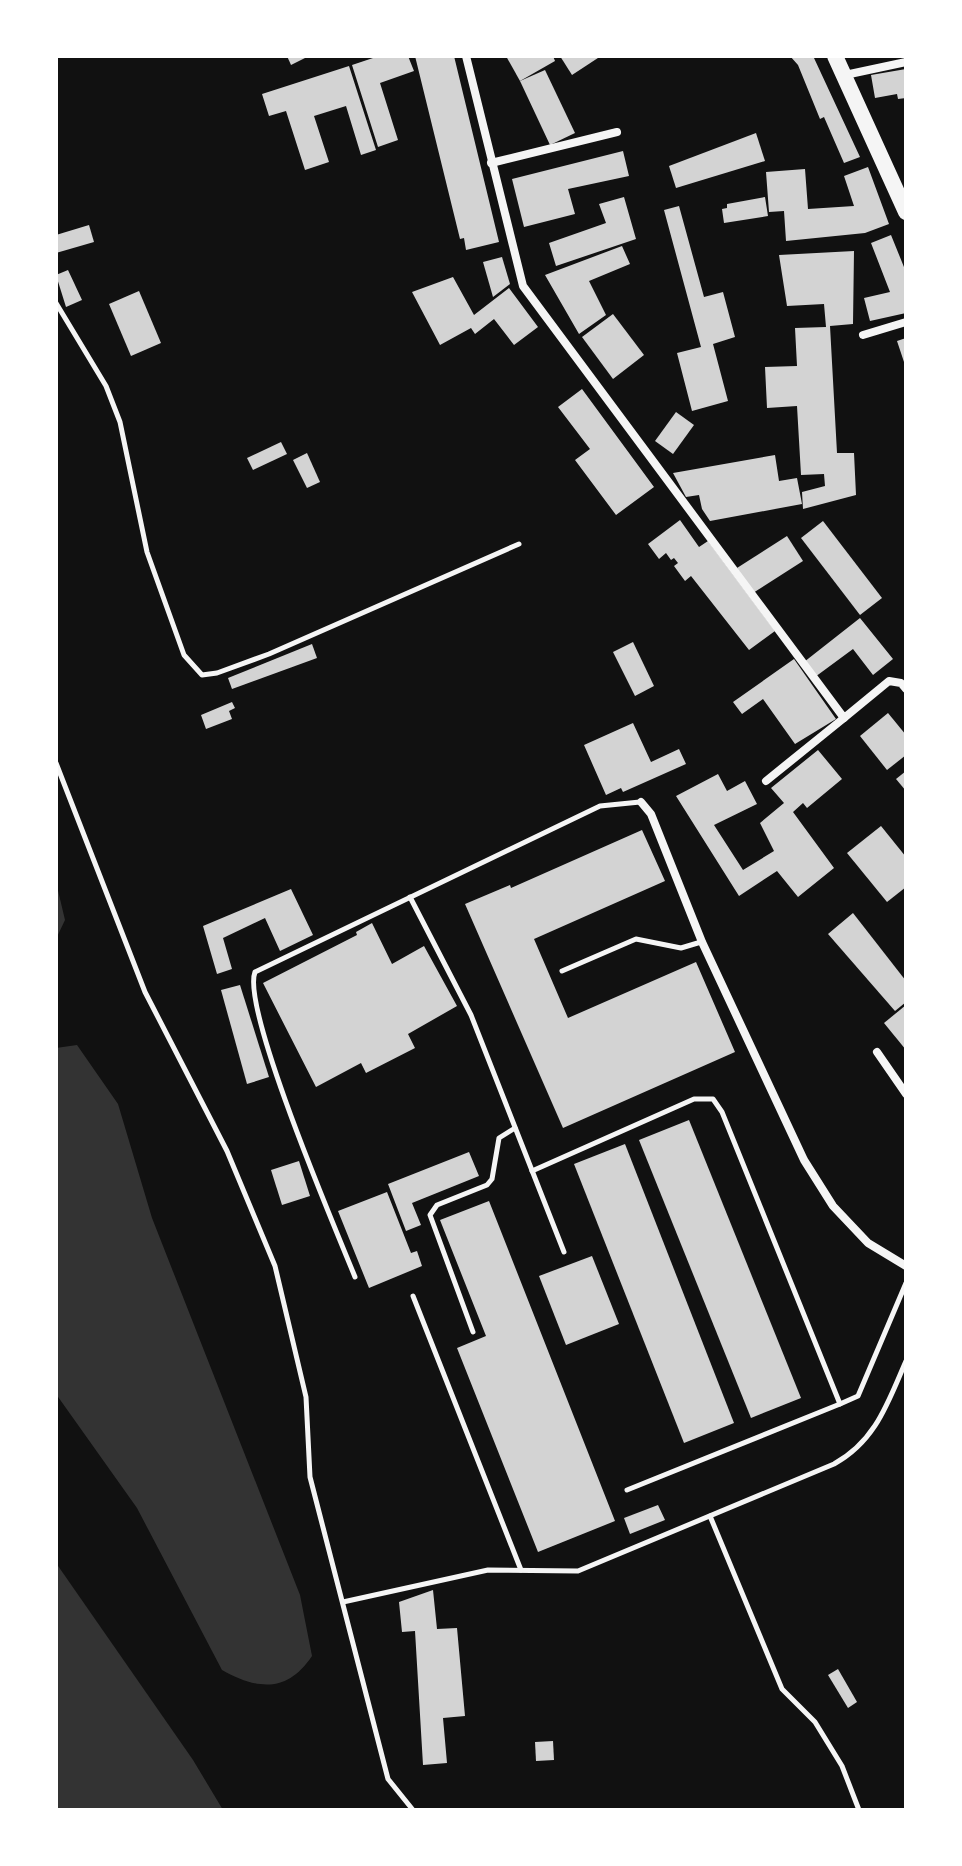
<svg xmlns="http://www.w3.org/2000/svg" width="962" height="1866" font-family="Arial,sans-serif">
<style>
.water{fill:#333}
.building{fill:#d3d3d3}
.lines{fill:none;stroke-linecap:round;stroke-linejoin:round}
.service{stroke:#f5f5f5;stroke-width:5}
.minor{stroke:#f5f5f5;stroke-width:8}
.secondary{stroke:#f5f5f5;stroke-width:16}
</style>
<rect width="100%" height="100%" fill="#111"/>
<g class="water">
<polygon points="56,882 65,920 56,939"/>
<path d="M 77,1045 L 118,1104 L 152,1218 L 300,1595 L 312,1656 C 287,1693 258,1690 222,1670 L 137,1508 L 56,1394 L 56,1048 Z"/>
<polygon points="56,1563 193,1760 223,1810 56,1810"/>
</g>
<g class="building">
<polygon points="287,56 309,56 291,65"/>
<polygon points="379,56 408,56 414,71 380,83 398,140 378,147 352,65"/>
<polygon points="415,56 454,56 499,242 466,250 464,238 460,239"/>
<polygon points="506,56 553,56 555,61 520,81"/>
<polygon points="560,56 601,56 572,75"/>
<polygon points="790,56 814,58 860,157 844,163 824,117 820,119 798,65"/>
<polygon points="349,66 376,150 361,155 346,106 314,116 329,162 305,170 286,111 269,116 262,94"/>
<polygon points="906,69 906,98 898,99 897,94 875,98 871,75"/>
<polygon points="545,70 575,133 550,145 520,81"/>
<polygon points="756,133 765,161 676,188 669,166"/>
<polygon points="623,151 629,176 568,189 575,214 524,227 512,179"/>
<polygon points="868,167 889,224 865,233 786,241 784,211 769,212 766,172 805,169 808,209 854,206 844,176"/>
<polygon points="624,197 636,239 556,266 549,243 606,223 599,204"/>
<polygon points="765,197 768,216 724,223 722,209 727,208 727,204"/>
<polygon points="679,206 704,297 723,292 735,337 713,344 728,401 692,411 677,353 701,347 664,210"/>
<polygon points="89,225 94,242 56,253 56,235"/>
<polygon points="891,235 906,272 906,313 870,321 864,298 890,292 871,243"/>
<polygon points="622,246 630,264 589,281 606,315 579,334 545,275"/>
<polygon points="854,251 853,324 830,326 837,453 854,453 856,495 803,509 802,492 825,486 824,474 801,475 797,406 767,408 765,367 797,366 795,328 826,327 824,304 787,306 779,255"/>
<polygon points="502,257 510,284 493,297 483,262"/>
<polygon points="68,270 82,300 66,307 56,275"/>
<polygon points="453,277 474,315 509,288 538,327 514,345 494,319 475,334 471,328 440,345 412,292"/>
<polygon points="139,291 161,343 131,356 109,304"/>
<polygon points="613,314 644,355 613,379 582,337"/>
<polygon points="906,338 906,365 905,365 897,341"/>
<polygon points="582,389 654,487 616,515 575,460 590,449 558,407"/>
<polygon points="676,412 694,425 673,454 655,441"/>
<polygon points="281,442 287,454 253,470 247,458"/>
<polygon points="307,453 320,482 307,488 293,460"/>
<polygon points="775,455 779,481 797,478 802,504 710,521 702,509 699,495 686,497 673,473"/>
<polygon points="680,520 699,547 708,541 775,631 749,650 691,576 685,581 674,566 678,563 674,558 671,560 666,553 659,559 648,544"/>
<polygon points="823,521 882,598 860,615 801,538"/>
<polygon points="787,536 803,561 753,593 737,568"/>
<polygon points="860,618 893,659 873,675 853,649 815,677 804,662"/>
<polygon points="633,642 654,686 635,696 613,652"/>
<polygon points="312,644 317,658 232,689 228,678"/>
<polygon points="794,659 836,719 795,744 763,699 742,714 733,702"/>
<polygon points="232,702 235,708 229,711 232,719 206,729 201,715"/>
<polygon points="888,713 906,735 906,755 887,770 860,736"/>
<polygon points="633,723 651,762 679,749 686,764 623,792 621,788 606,795 584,745"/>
<polygon points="818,750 842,779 807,808 803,803 793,812 834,868 798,897 777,871 739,896 676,796 718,774 727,791 745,781 757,804 714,825 743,870 774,851 760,823 784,803 771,788"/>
<polygon points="906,771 906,791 896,779"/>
<polygon points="881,826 906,857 906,887 887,902 847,853"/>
<polygon points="642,830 665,881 534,939 568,1018 696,962 735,1052 563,1128 465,904 510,885 511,888"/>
<polygon points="291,889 313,935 280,951 265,918 223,938 232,969 217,974 203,926"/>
<polygon points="853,913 906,981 906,1002 895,1011 828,934"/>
<polygon points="372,923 392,964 424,946 457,1006 408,1034 415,1048 366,1073 361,1063 316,1087 263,983 357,935 356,932"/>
<polygon points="240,985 269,1077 247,1084 221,990"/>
<polygon points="906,1005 906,1050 884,1023"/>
<polygon points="689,1120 801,1398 751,1418 639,1140"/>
<polygon points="625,1144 734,1423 684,1443 574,1164"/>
<polygon points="469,1152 479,1176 412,1203 421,1225 406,1231 388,1184"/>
<polygon points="299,1161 310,1196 282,1205 271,1170"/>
<polygon points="387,1192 411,1253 417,1251 422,1266 369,1288 338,1211"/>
<polygon points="489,1201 615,1521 538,1552 457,1348 486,1336 440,1220"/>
<polygon points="592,1256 619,1324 566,1345 539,1276"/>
<polygon points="658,1505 665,1520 630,1534 624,1518"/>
<polygon points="433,1590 437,1629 457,1628 465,1716 443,1718 447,1763 423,1765 415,1631 402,1632 399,1602"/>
<polygon points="838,1669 857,1702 848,1708 828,1675"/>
<polygon points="553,1741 554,1760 536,1761 535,1742"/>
</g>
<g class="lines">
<g class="service">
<polyline points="56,303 106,386 120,422 147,552 184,655 202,675 217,673 269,654 519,544"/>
<polyline points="56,763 145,992 227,1151 275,1266 306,1397 310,1477 388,1779 413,1810"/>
<polyline points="410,897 471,1015 564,1252"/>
<polyline points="562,971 636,939 681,948 701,942"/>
<polyline points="532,1171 694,1099 713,1099 722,1112 840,1404 858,1396 906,1283"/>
<path d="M 355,1277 C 336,1230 241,1008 255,972 L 600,806 L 640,802"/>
<polyline points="413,1296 521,1570"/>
<polyline points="473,1332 430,1215 437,1205 487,1185 492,1179 499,1138 515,1128"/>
<polyline points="627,1490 840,1404"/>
<polyline points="710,1516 782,1689 815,1722 842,1766 859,1810"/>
<path d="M 343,1602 L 488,1570 L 578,1571 L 834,1464 C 876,1441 888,1402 906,1361"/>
</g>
<g class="minor">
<polyline points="466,56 523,286 844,718 889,681 901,683 906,689"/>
<polyline points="845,75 906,62"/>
<polyline points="491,163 617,132"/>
<polyline points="863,335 906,322"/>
<polyline points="766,781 844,718"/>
<polyline points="641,802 651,814 702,942 804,1160 833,1206 868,1243 906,1266"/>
<polyline points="877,1052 906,1094"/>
</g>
<polyline class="secondary" points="835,56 906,212"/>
</g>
<rect width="962" height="1866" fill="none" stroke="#ffffff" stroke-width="116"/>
</svg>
